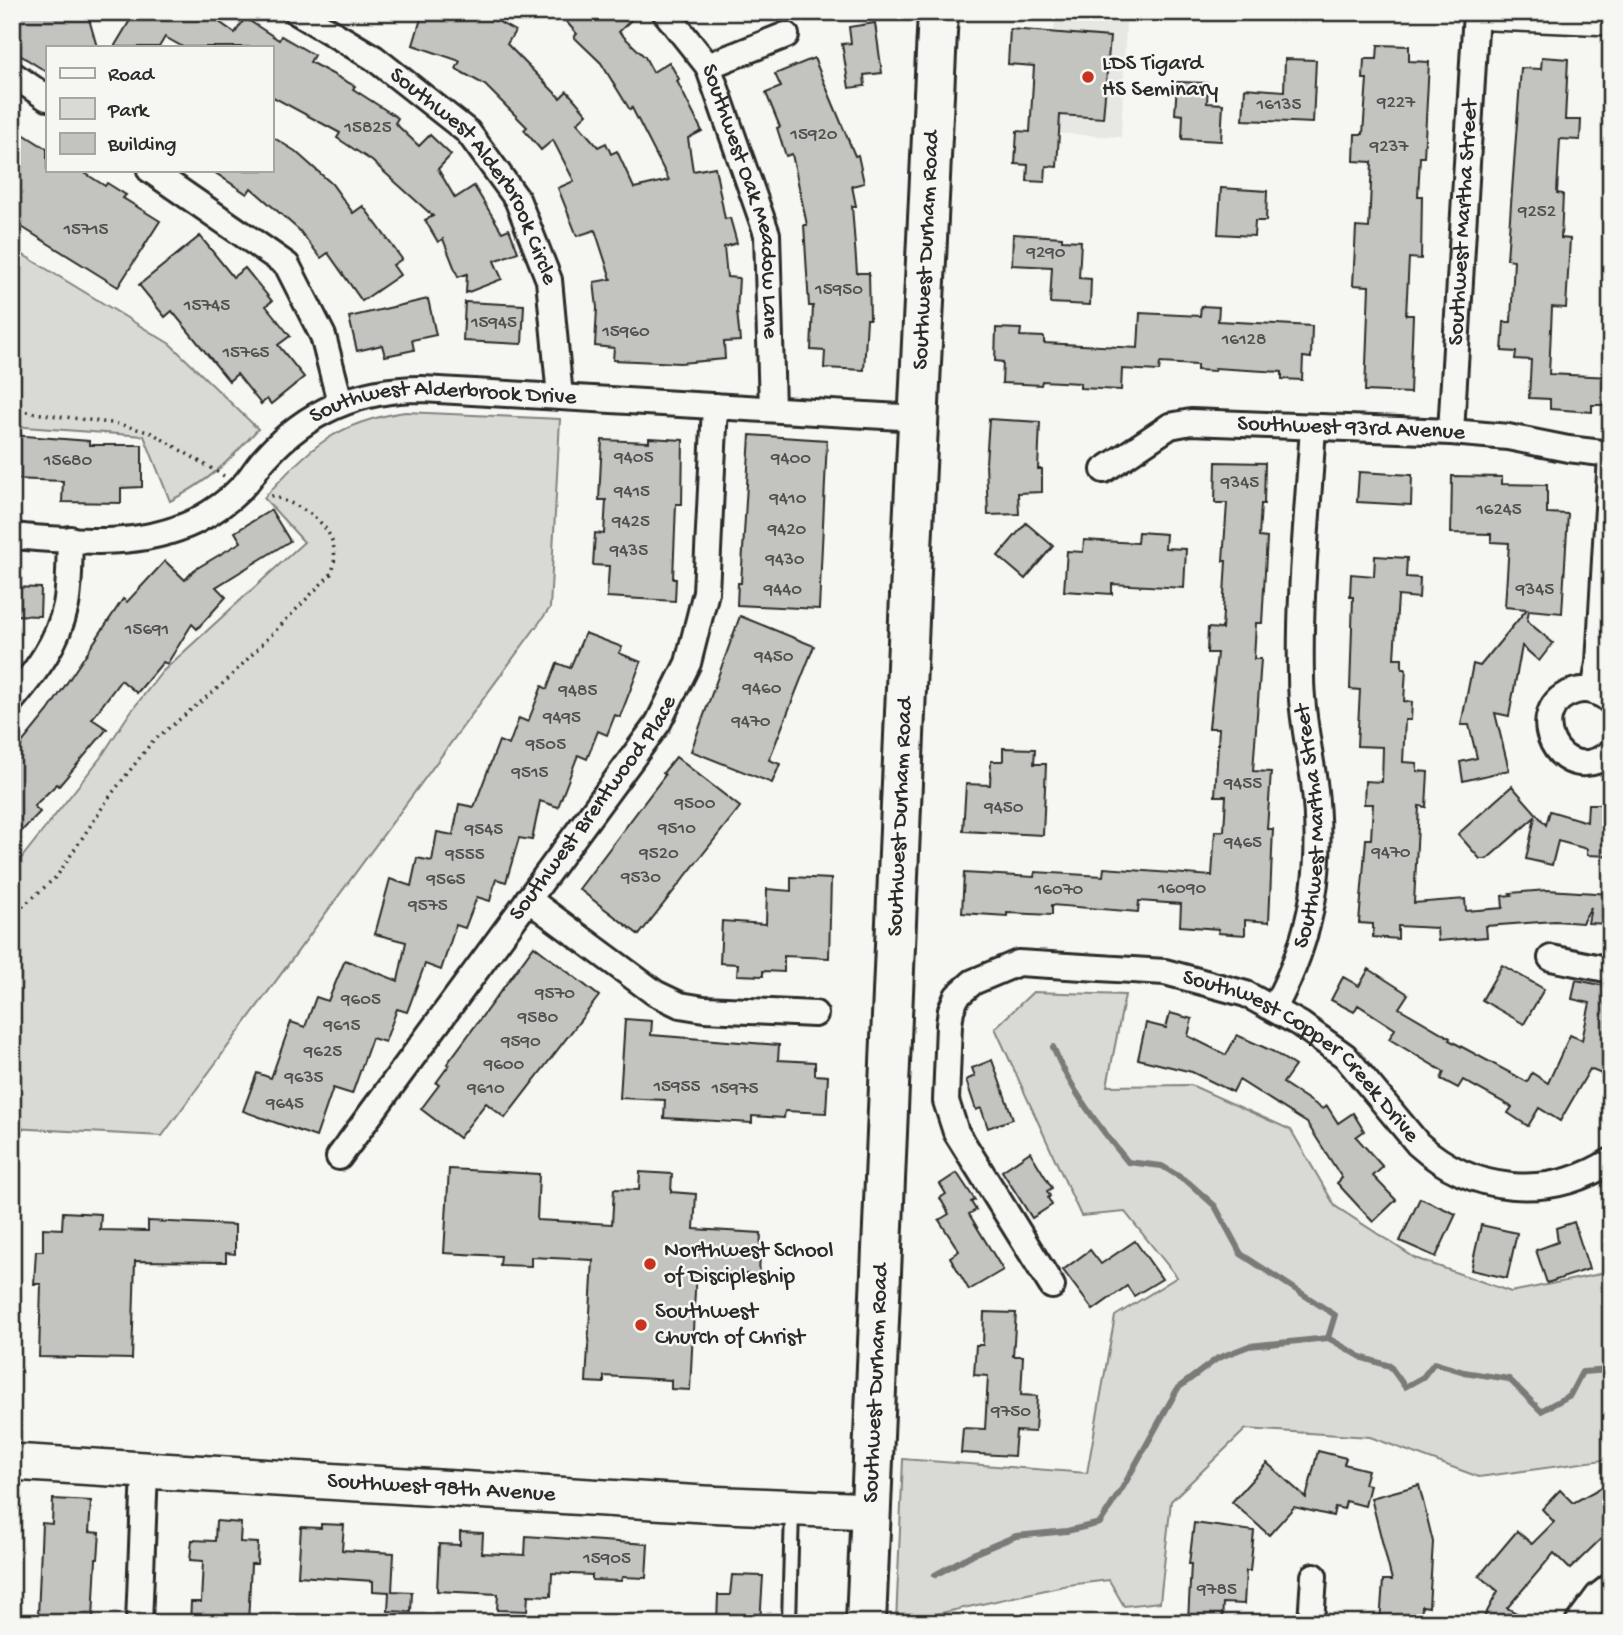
<svg xmlns="http://www.w3.org/2000/svg" width="1623" height="1635" font-family="'Gochi Hand',sans-serif">
<style>
.built{fill:#e7e7e3}
.green{fill:#d9d9d5;stroke:#828280;stroke-width:2}
.lines{fill:none;stroke-linecap:round;stroke-linejoin:round}
.stream{stroke:#7a7a78;stroke-width:6}
.building{fill:#c3c3c0;stroke:#2b2b2b;stroke-width:2}
.lane-casing{stroke:#2b2b2b;stroke-width:18}
.street-casing{stroke:#2b2b2b;stroke-width:30}
.secondary-casing{stroke:#2b2b2b;stroke-width:40}
.primary-casing{stroke:#2b2b2b;stroke-width:44}
.path{stroke:#2b2b2b;stroke-width:3.5;stroke-dasharray:2 5;stroke-linecap:butt}
.lane{stroke:#f6f6f2;stroke-width:12}
.street{stroke:#f6f6f2;stroke-width:24}
.secondary{stroke:#f6f6f2;stroke-width:35}
.primary{stroke:#f6f6f2;stroke-width:38}
.poi-dot{fill:#c8321e;stroke:#f6f6f2;stroke-width:2.5}
.labels{text-anchor:middle;dominant-baseline:central;stroke-width:5;stroke-linejoin:round;paint-order:stroke}
.number-label{font-size:19px;fill:#515150}
.poi-label{font-size:23px;fill:#2b2b2b;stroke:#f6f6f2;text-anchor:start}
.street-label{font-size:23px;fill:#2b2b2b;stroke:#f6f6f2}
</style>
<rect width="100%" height="100%" fill="#f6f6f2"/>
<filter id="ink" filterUnits="userSpaceOnUse"><feTurbulence type="fractalNoise" baseFrequency=".0143" numOctaves="2"/><feDisplacementMap in="SourceGraphic" scale="14" xChannelSelector="R" yChannelSelector="G"/><feConvolveMatrix kernelMatrix="1 2 1 2 8 2 1 2 1" color-interpolation-filters="sRGB"/></filter>
<g filter="url(#ink)">
<polygon class="built" points="1055,17 1126,21 1121,137 1049,133"/>
<g class="green">
<path d="M 12,248 L 170,344 L 258,429 C 227,463 211,480 170,501 L 144,436 L 12,426 Z"/>
<path d="M 405,412 L 560,419 L 550,608 L 162,1136 L 12,1128 L 12,870 L 101,757 L 129,714 L 162,672 L 304,542 L 264,498 C 309,448 336,422 405,412 Z"/>
<polygon points="1033,992 1125,995 1107,1086 1191,1085 1291,1130 1335,1206 1415,1258 1511,1292 1595,1275 1611,1269 1611,1459 1479,1477 1370,1437 1246,1429 1171,1501 1160,1602 1124,1606 1109,1580 1068,1585 896,1623 903,1459 1087,1473 1115,1316 1177,1277 1125,1212 1081,1216 995,1028"/>
</g>
<g class="lines">
<g class="stream">
<path d="M 1053,1047 C 1071,1090 1098,1126 1128,1162 L 1162,1166 L 1188,1182 L 1215,1206 L 1241,1254 L 1335,1315 L 1328,1338 L 1363,1358 L 1390,1366 L 1405,1387 L 1423,1377 L 1434,1363 L 1464,1372 L 1509,1379 L 1541,1411 L 1570,1395 L 1582,1372 L 1611,1370"/>
<polyline points="935,1575 973,1554 1016,1536 1067,1531 1100,1523 1123,1487 1178,1388 1218,1358 1249,1346 1328,1338"/>
</g>
</g>
<g class="building">
<polygon points="12,12 87,12 97,47 47,47 47,72 12,50"/>
<polygon points="135,12 205,12 235,33 245,18 279,40 281,36 314,55 310,62 355,86 353,89 398,118 395,123 419,146 430,135 451,155 438,169 455,198 474,186 502,232 509,229 518,252 494,261 502,279 466,293 467,274 458,277 443,239 438,242 425,220 433,216 372,161 337,138 340,133 271,96 271,47 183,47 165,37 159,47 114,47"/>
<polygon points="423,12 481,12 515,31 507,44 560,98 567,91 587,114 577,123 598,147 606,143 611,154 617,151 634,188 669,180 632,108 630,110 601,63 574,37 577,34 558,12 639,12 619,32 645,57 653,72 669,62 679,79 677,81 702,131 688,138 693,171 715,167 725,219 730,218 737,243 724,247 727,277 739,278 737,311 740,341 724,342 725,359 680,363 613,360 614,348 595,346 597,308 594,282 611,279 595,230 577,236 558,188 574,181 553,140 541,150 524,130 527,127 485,85 456,69 460,61 413,45"/>
<polygon points="875,23 882,73 864,75 865,86 849,88 842,44 851,43 849,27"/>
<polygon points="1010,29 1110,37 1103,118 1060,115 1057,167 1046,166 1045,182 1027,181 1028,165 1015,164 1017,131 1030,132 1034,66 1008,64"/>
<polygon points="1378,45 1409,46 1409,61 1429,62 1424,157 1420,157 1418,196 1422,196 1421,259 1409,258 1406,315 1413,315 1410,393 1365,391 1369,286 1353,285 1356,227 1369,228 1372,162 1354,161 1355,134 1363,134 1367,79 1363,79 1364,59 1377,59"/>
<polygon points="1542,57 1568,59 1565,120 1581,120 1580,140 1560,139 1557,193 1563,194 1561,238 1570,239 1566,308 1552,307 1549,374 1611,377 1611,405 1592,405 1592,412 1550,409 1550,399 1529,398 1531,360 1515,359 1516,352 1502,351 1504,322 1511,322 1514,260 1507,259 1521,68 1541,69"/>
<polygon points="814,58 855,156 858,155 864,183 852,186 856,206 852,206 857,273 869,273 870,319 867,319 864,370 824,368 825,351 811,350 813,306 809,306 804,225 807,225 792,154 786,156 777,128 780,127 766,93 781,87 775,74"/>
<polygon points="1285,59 1316,60 1313,123 1243,120 1245,88 1284,91"/>
<polygon points="1177,82 1208,83 1207,103 1223,104 1221,141 1182,139 1183,115 1175,114"/>
<polygon points="12,127 47,149 47,170 80,170 105,186 107,183 126,195 123,198 160,221 118,287 12,221"/>
<polygon points="271,136 295,151 332,184 353,213 363,206 402,259 393,265 400,275 362,301 328,253 321,258 299,230 251,188 247,194 211,170 271,170"/>
<polygon points="1221,188 1267,191 1266,221 1255,221 1254,236 1218,234"/>
<polygon points="1013,234 1062,237 1062,240 1081,241 1079,278 1091,279 1090,305 1050,303 1052,267 1012,265"/>
<polygon points="200,236 233,277 245,268 272,301 266,306 290,336 278,345 304,377 271,404 267,399 261,404 237,374 229,381 172,311 165,317 139,285"/>
<polygon points="428,299 436,335 412,340 414,350 385,356 382,345 357,351 349,317"/>
<polygon points="465,302 524,305 522,344 463,341"/>
<polygon points="1201,306 1219,307 1218,321 1312,326 1311,358 1303,357 1302,380 1282,379 1282,372 1215,368 1215,371 1197,370 1197,365 1160,363 1159,371 1122,369 1121,390 1080,388 1080,383 1042,381 1041,385 1002,383 1003,362 995,361 996,328 1021,329 1020,336 1044,337 1044,343 1138,348 1140,313 1200,316"/>
<polygon points="989,419 1040,422 1038,469 1042,469 1042,492 1018,493 1019,514 988,515 986,463"/>
<polygon points="12,435 89,441 89,445 142,445 142,487 121,488 121,503 62,502 63,481 12,479"/>
<polygon points="750,435 827,440 819,609 737,605 738,583 741,583"/>
<polygon points="649,438 683,440 682,504 676,504 673,579 676,579 675,601 607,597 609,566 593,565 595,533 604,534 606,500 599,500 602,440 649,442"/>
<polygon points="1216,462 1265,463 1264,504 1261,504 1259,537 1267,538 1262,623 1256,623 1254,659 1261,659 1253,771 1271,772 1267,829 1273,829 1269,922 1245,920 1245,935 1218,933 1219,929 1180,926 1181,904 1139,901 1138,912 1052,905 1052,915 1007,913 1007,916 962,913 964,873 1034,877 1035,872 1103,876 1104,868 1212,876 1215,831 1224,831 1226,796 1215,796 1219,728 1209,728 1217,653 1207,653 1208,628 1222,629 1226,561 1223,561 1227,503 1215,503"/>
<polygon points="1359,472 1412,475 1411,505 1357,502"/>
<polygon points="1452,476 1502,477 1502,484 1547,485 1547,513 1568,514 1562,613 1529,610 1527,621 1553,643 1539,661 1522,646 1509,716 1495,713 1509,770 1463,781 1460,762 1477,758 1469,725 1461,725 1473,664 1480,666 1527,609 1505,607 1509,543 1491,542 1491,534 1451,533"/>
<polygon points="271,510 290,541 216,587 226,597 197,629 192,624 167,664 163,662 137,693 121,680 92,719 107,729 59,786 57,784 34,806 40,812 12,841 12,755 48,711 123,599 127,602 165,561 185,580 194,570 241,542 235,532"/>
<polygon points="1026,523 1053,546 1025,579 998,556"/>
<polygon points="1138,532 1166,534 1165,548 1186,549 1184,588 1112,584 1112,594 1064,591 1067,551 1083,552 1084,540 1137,543"/>
<polygon points="1375,556 1407,558 1406,577 1420,578 1419,598 1398,596 1394,658 1402,658 1402,669 1406,669 1404,701 1412,702 1411,720 1405,720 1403,762 1417,763 1417,771 1428,772 1426,807 1419,806 1414,903 1465,899 1466,911 1503,908 1502,896 1512,895 1510,893 1547,890 1611,894 1611,924 1588,923 1591,907 1582,923 1555,921 1486,926 1487,937 1438,941 1437,928 1398,926 1398,939 1373,937 1373,924 1359,923 1366,839 1371,839 1373,804 1364,804 1365,781 1382,782 1383,747 1357,746 1360,690 1350,689 1353,597 1350,597 1351,574 1374,576"/>
<polygon points="12,587 41,588 40,616 12,615"/>
<polygon points="740,616 814,646 769,760 780,764 772,783 691,751"/>
<polygon points="585,633 622,647 619,653 641,662 620,717 615,715 607,735 598,731 587,759 578,755 558,807 540,801 532,840 519,838 506,882 496,879 490,901 477,897 465,928 456,925 441,970 425,964 407,1012 397,1009 385,1042 372,1038 352,1094 333,1088 316,1137 243,1111 257,1073 271,1078 291,1022 305,1027 316,997 328,1001 345,960 398,981 406,942 375,934 390,879 411,886 417,858 432,861 437,832 453,835 459,804 474,807 499,741 509,745 519,718 528,722 542,686 547,689 557,663 570,668"/>
<polygon points="1003,748 1035,749 1034,764 1046,764 1043,835 963,831 966,784 990,785 991,761 1003,761"/>
<polygon points="676,757 740,807 639,935 579,889 665,775 663,773"/>
<polygon points="1512,786 1546,825 1550,811 1587,822 1588,804 1611,804 1611,856 1587,855 1587,849 1558,841 1552,865 1526,859 1535,817 1487,859 1480,859 1458,834"/>
<polygon points="791,877 831,879 829,958 784,956 784,972 763,971 763,976 737,975 738,964 720,963 722,921 766,924 767,889 791,891"/>
<polygon points="534,946 599,996 505,1118 486,1103 459,1138 421,1109 439,1085 436,1083 449,1065 447,1064"/>
<polygon points="1502,965 1544,989 1524,1024 1482,1000"/>
<polygon points="1369,969 1408,994 1399,1008 1450,1038 1449,1040 1527,1082 1532,1073 1548,1083 1570,1035 1582,1040 1590,1003 1572,999 1576,980 1611,987 1611,1027 1605,1056 1611,1059 1611,1078 1590,1069 1560,1121 1539,1108 1528,1126 1508,1113 1512,1107 1463,1080 1458,1088 1441,1079 1444,1072 1389,1039 1395,1029 1358,1005 1354,1012 1331,1000 1343,977 1359,986"/>
<polygon points="1170,1013 1192,1019 1188,1036 1226,1055 1237,1035 1272,1051 1295,1066 1283,1083 1323,1109 1327,1106 1338,1123 1353,1113 1364,1131 1356,1137 1383,1167 1373,1176 1396,1200 1373,1222 1337,1183 1342,1178 1307,1123 1239,1080 1233,1092 1192,1072 1138,1059 1146,1023 1166,1028"/>
<polygon points="625,1019 652,1021 651,1035 779,1045 778,1060 815,1062 815,1075 828,1076 826,1113 785,1111 784,1118 752,1116 752,1123 664,1118 665,1100 620,1098"/>
<polygon points="992,1060 1013,1119 988,1128 981,1108 976,1110 966,1080 975,1076 972,1068"/>
<polygon points="1030,1152 1052,1188 1047,1191 1050,1196 1048,1198 1052,1205 1032,1218 1002,1171"/>
<polygon points="449,1169 539,1174 537,1220 612,1224 614,1189 639,1190 640,1172 672,1174 671,1192 696,1194 694,1229 761,1233 759,1275 696,1271 690,1390 671,1389 671,1380 604,1376 604,1383 586,1382 593,1260 531,1257 531,1266 500,1265 501,1256 444,1253"/>
<polygon points="957,1173 975,1200 971,1202 976,1210 969,1214 1003,1270 969,1290 950,1257 959,1251 939,1220 949,1214 940,1198 946,1194 940,1184"/>
<polygon points="1420,1198 1456,1214 1436,1257 1400,1241"/>
<polygon points="63,1212 101,1214 100,1230 148,1231 148,1221 235,1225 235,1254 226,1253 226,1262 135,1261 132,1359 39,1357 41,1284 34,1284 36,1251 43,1251 43,1228 62,1229"/>
<polygon points="1574,1222 1589,1269 1547,1283 1536,1250 1558,1242 1556,1228"/>
<polygon points="1481,1225 1517,1233 1507,1278 1471,1270"/>
<polygon points="1135,1241 1162,1279 1134,1296 1127,1286 1093,1310 1063,1270 1090,1250 1101,1264"/>
<polygon points="984,1312 1016,1313 1013,1356 1023,1356 1021,1395 1037,1396 1035,1432 1016,1431 1014,1456 961,1453 963,1428 985,1429 988,1376 974,1375 976,1345 983,1345"/>
<polygon points="1318,1451 1346,1458 1344,1464 1368,1470 1364,1484 1370,1485 1365,1506 1346,1501 1344,1509 1335,1507 1333,1516 1294,1507 1269,1535 1232,1502 1267,1463 1306,1498"/>
<polygon points="1611,1482 1611,1529 1570,1569 1554,1553 1507,1608 1535,1623 1481,1623 1498,1591 1479,1576 1517,1531 1532,1544 1554,1522 1542,1509 1560,1490 1573,1503"/>
<polygon points="1419,1485 1433,1542 1429,1607 1422,1606 1421,1623 1380,1623 1383,1580 1392,1580 1371,1498"/>
<polygon points="53,1499 91,1501 89,1532 100,1533 98,1559 96,1559 93,1619 38,1616 42,1523 52,1524"/>
<polygon points="216,1521 241,1523 240,1542 258,1543 257,1564 251,1564 248,1623 190,1623 191,1602 201,1602 203,1561 190,1560 192,1540 215,1541"/>
<polygon points="1194,1523 1254,1531 1250,1571 1246,1571 1244,1604 1223,1603 1222,1622 1188,1621 1191,1564 1189,1564"/>
<polygon points="321,1524 344,1525 342,1550 394,1553 392,1591 412,1592 411,1612 388,1611 389,1592 373,1591 373,1581 298,1576 301,1527 321,1528"/>
<polygon points="460,1532 483,1533 482,1553 525,1555 526,1536 648,1544 646,1578 622,1577 621,1581 592,1580 592,1575 552,1573 551,1596 528,1595 527,1611 497,1610 498,1594 437,1591 439,1544 460,1545"/>
<polygon points="732,1575 763,1576 760,1623 717,1623 718,1595 730,1595"/>
</g>
<g class="lines">
<defs>
<polyline id="lane" points="789,1623 792,1511"/>
<g id="street">
<path id="s1" d="M 297,12 L 374,58 L 468,132 L 517,199 L 549,280 L 560,397"/>
<path id="s2" d="M 665,12 L 708,66 L 767,234 L 772,408"/>
<polyline points="708,66 786,35"/>
<polyline points="12,74 47,98"/>
<polyline points="150,170 287,265 323,336 340,402"/>
<path id="s3" d="M 1451,432 L 1476,12"/>
<path id="s4" d="M 1104,470 L 1170,426 L 1191,422 L 1451,432 L 1508,437 L 1568,449 L 1611,454"/>
<path id="s5" d="M 12,536 C 74,541 139,549 196,521 C 213,512 230,500 243,486 C 252,477 257,466 266,457 C 308,410 360,389 422,389 L 918,418"/>
<polyline points="1594,691 1599,663 1611,456"/>
<path d="M 12,700 C 36,671 58,643 66,605 C 70,584 69,560 70,539"/>
<path d="M 1611,702 C 1603,693 1588,688 1576,691 C 1519,706 1560,794 1611,752"/>
<polyline points="528,899 655,993 680,1005 704,1009 815,1014"/>
<polyline points="1551,958 1611,970"/>
<path id="s6" d="M 1274,1008 C 1314,935 1324,864 1314,782 C 1309,747 1301,712 1301,677 C 1299,594 1308,510 1313,427"/>
<path id="s7" d="M 339,1157 L 658,723 L 688,663 L 706,592 L 715,406"/>
<path id="s8" d="M 1052,1286 L 956,1132 L 946,1101 L 949,1025 L 951,1010 L 957,996 L 973,982 L 1018,963 L 1165,972 L 1246,994 L 1300,1024 L 1345,1056 L 1418,1144 C 1472,1193 1548,1201 1611,1161"/>
<polyline points="139,1623 145,1470"/>
<polyline points="1311,1623 1314,1576"/>
<polyline points="1578,1623 1598,1596 1611,1586"/>
</g>
<g id="secondary">
<polyline points="1492,12 1611,17"/>
<path id="s9" d="M 12,1462 L 704,1504 L 870,1511"/>
</g>
<g id="primary">
<path id="s10" d="M 866,1623 L 912,549 L 938,12"/>
</g>
</defs>
<use href="#lane" class="lane-casing"/>
<use href="#street" class="street-casing"/>
<use href="#secondary" class="secondary-casing"/>
<use href="#primary" class="primary-casing"/>
<g class="path">
<polyline points="12,410 118,424 152,433 224,476"/>
<path d="M 12,916 L 57,876 L 110,796 L 152,742 L 226,681 L 332,573 C 345,527 305,506 266,494"/>
</g>
<use href="#lane" class="lane"/>
<use href="#street" class="street"/>
<use href="#secondary" class="secondary"/>
<use href="#primary" class="primary"/>
</g>
</g>
<g class="poi-dot">
<circle cx="1088" cy="77" r="7"/>
<circle cx="650" cy="1264" r="7"/>
<circle cx="641" cy="1325" r="7"/>
</g>
<g class="labels">
<g class="number-label">
<text x="1396" y="103">9227</text>
<text x="1279" y="105">16135</text>
<text x="368" y="128">15825</text>
<text x="814" y="135">15920</text>
<text x="1389" y="147">9237</text>
<text x="1537" y="212">9252</text>
<text x="86" y="230">15715</text>
<text x="1046" y="253">9290</text>
<text x="839" y="290">15950</text>
<text x="207" y="306">15745</text>
<text x="494" y="323">15945</text>
<text x="626" y="332">15960</text>
<text x="1244" y="340">16128</text>
<text x="246" y="353">15765</text>
<text x="634" y="458">9405</text>
<text x="791" y="459">9400</text>
<text x="68" y="461">15680</text>
<text x="1240" y="483">9345</text>
<text x="632" y="492">9415</text>
<text x="788" y="499">9410</text>
<text x="1499" y="510">16245</text>
<text x="631" y="522">9425</text>
<text x="787" y="530">9420</text>
<text x="629" y="551">9435</text>
<text x="785" y="560">9430</text>
<text x="783" y="590">9440</text>
<text x="1535" y="590">9345</text>
<text x="147" y="630">15691</text>
<text x="774" y="657">9450</text>
<text x="762" y="689">9460</text>
<text x="578" y="691">9485</text>
<text x="562" y="718">9495</text>
<text x="751" y="722">9470</text>
<text x="546" y="745">9505</text>
<text x="530" y="773">9515</text>
<text x="1243" y="784">9455</text>
<text x="695" y="804">9500</text>
<text x="1004" y="808">9450</text>
<text x="677" y="829">9510</text>
<text x="484" y="830">9545</text>
<text x="1243" y="843">9465</text>
<text x="1391" y="853">9470</text>
<text x="659" y="854">9520</text>
<text x="465" y="855">9555</text>
<text x="641" y="878">9530</text>
<text x="446" y="880">9565</text>
<text x="1182" y="889">16090</text>
<text x="1059" y="890">16070</text>
<text x="428" y="906">9575</text>
<text x="555" y="994">9570</text>
<text x="361" y="1000">9605</text>
<text x="538" y="1018">9580</text>
<text x="342" y="1026">9615</text>
<text x="521" y="1042">9590</text>
<text x="323" y="1052">9625</text>
<text x="504" y="1065">9600</text>
<text x="304" y="1078">9635</text>
<text x="677" y="1087">15955</text>
<text x="486" y="1089">9610</text>
<text x="735" y="1089">15975</text>
<text x="285" y="1104">9645</text>
<text x="1011" y="1412">9750</text>
<text x="607" y="1559">15905</text>
<text x="1217" y="1590">9785</text>
</g>
<g class="poi-label">
<text x="1102" y="64">LDS Tigard<tspan x="1102" dy="26">HS Seminary</tspan></text>
<text x="664" y="1251">Northwest School<tspan x="664" dy="26">of Discipleship</tspan></text>
<text x="655" y="1312">Southwest<tspan x="655" dy="26">Church of Christ</tspan></text>
</g>
<g class="street-label">
<text stroke="none"><textPath href="#s1" startOffset="248">Southwest Alderbrook Circle</textPath></text>
<text stroke="none"><textPath href="#s2" startOffset="210">Southwest Oak Meadow Lane</textPath></text>
<text stroke="none"><textPath href="#s3" startOffset="210">Southwest Martha Street</textPath></text>
<text stroke="none"><textPath href="#s10" startOffset="1374">Southwest Durham Road</textPath></text>
<text stroke="none"><textPath href="#s5" startOffset="478">Southwest Alderbrook Drive</textPath></text>
<text stroke="none"><textPath href="#s4" startOffset="261">Southwest 93rd Avenue</textPath></text>
<text stroke="none"><textPath href="#s7" startOffset="432">Southwest Brentwood Place</textPath></text>
<text stroke="none"><textPath href="#s10" startOffset="807">Southwest Durham Road</textPath></text>
<text stroke="none"><textPath href="#s6" startOffset="189">Southwest Martha Street</textPath></text>
<text stroke="none"><textPath href="#s8" startOffset="702">Southwest Copper Creek Drive</textPath></text>
<text stroke="none"><textPath href="#s10" startOffset="240">Southwest Durham Road</textPath></text>
<text stroke="none"><textPath href="#s9" startOffset="430">Southwest 98th Avenue</textPath></text>
</g>
</g>
<rect width="1623" height="1635" fill="none" stroke="#f6f6f2" stroke-width="42"/>
<rect x="21" y="21" width="1581" height="1593" fill="none" stroke="#2b2b2b" stroke-width="2.5" filter="url(#ink)"/>
<rect x="46" y="46" width="228" height="126" fill="#f6f6f2" stroke="#a5a5a2" stroke-width="2"/>
<rect x="60" y="68" width="35" height="10" fill="#f6f6f2" stroke="#a5a5a2" stroke-width="2"/>
<text x="108" y="80" font-size="21" fill="#2b2b2b">Road</text>
<rect x="60" y="98" width="35" height="21" fill="#d9d9d5" stroke="#a5a5a2" stroke-width="2"/>
<text x="108" y="116" font-size="21" fill="#2b2b2b">Park</text>
<rect x="60" y="133" width="35" height="21" fill="#c3c3c0" stroke="#a5a5a2" stroke-width="2"/>
<text x="108" y="150" font-size="21" fill="#2b2b2b">Building</text>
</svg>
